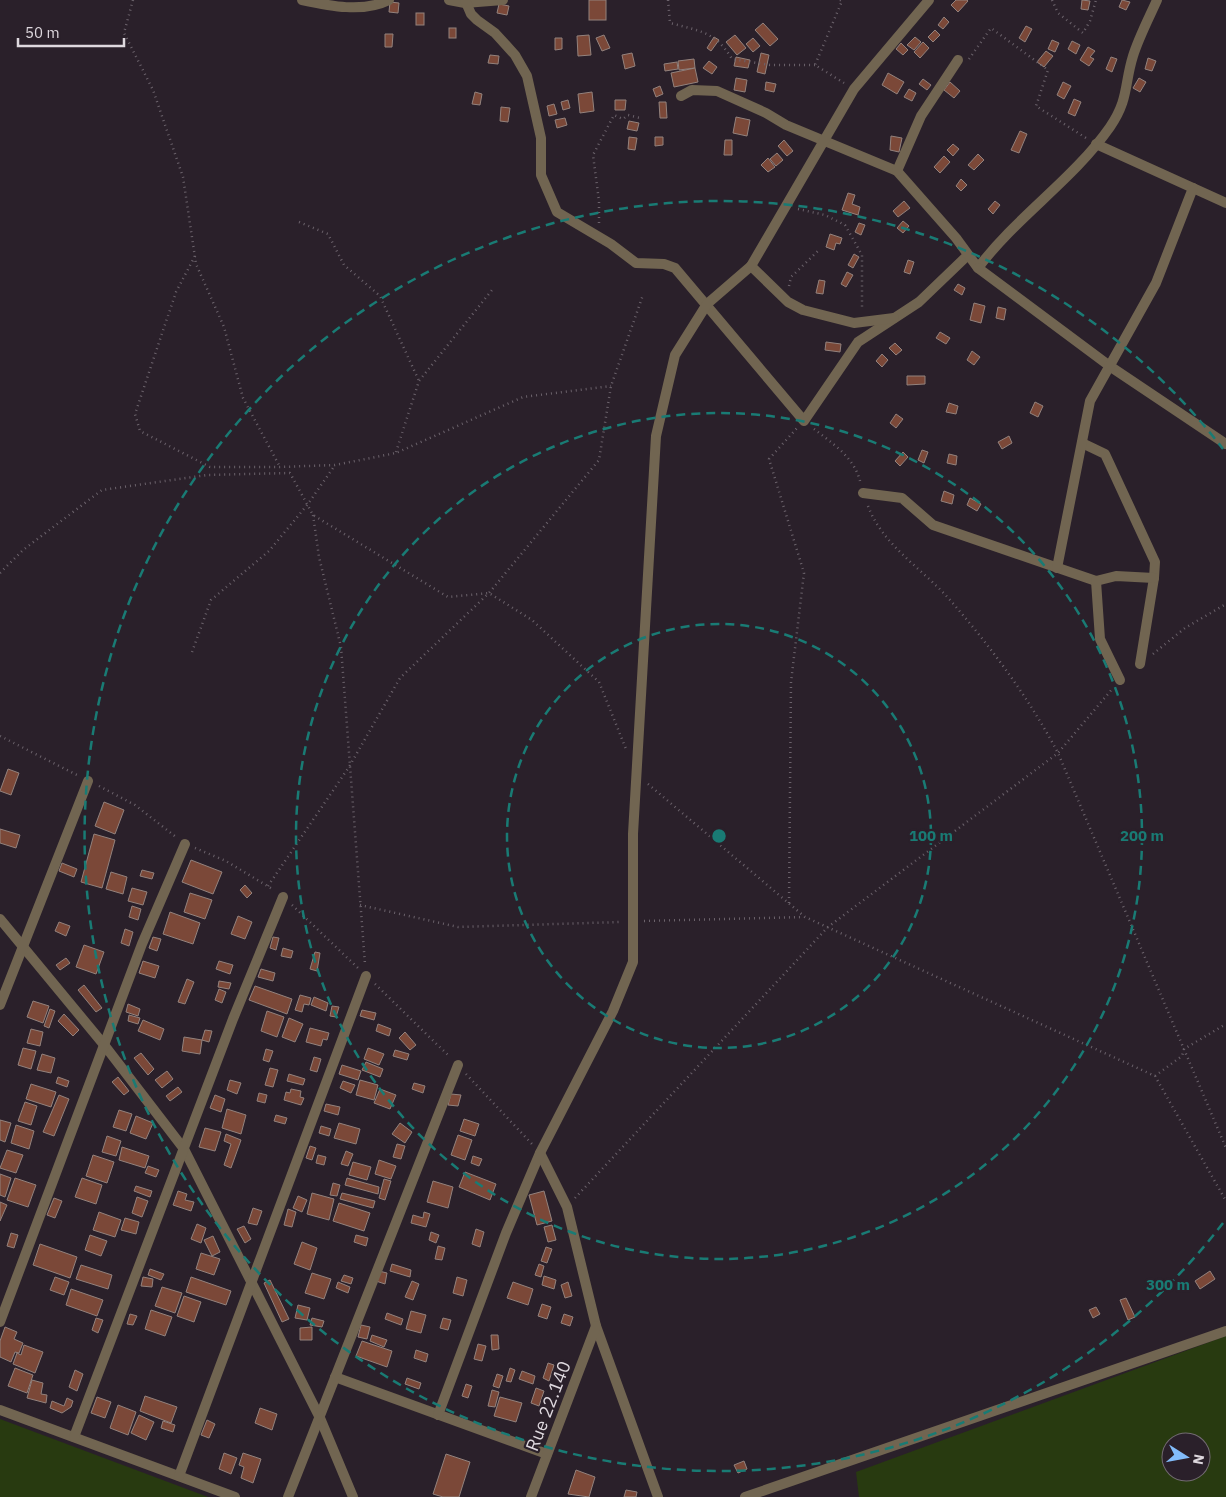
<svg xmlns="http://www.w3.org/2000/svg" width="1226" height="1497" font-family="'IBM Plex Sans',sans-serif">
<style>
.green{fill:#283a10;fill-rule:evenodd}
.building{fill:#7b4838;stroke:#93827d}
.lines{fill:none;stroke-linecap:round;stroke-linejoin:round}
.path{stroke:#6b626b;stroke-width:2.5;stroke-dasharray:1 4;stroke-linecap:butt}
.street{stroke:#716551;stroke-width:10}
.ring{fill:none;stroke:#197b74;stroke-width:2.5;stroke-dasharray:9 6}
.labels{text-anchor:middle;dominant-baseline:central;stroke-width:4.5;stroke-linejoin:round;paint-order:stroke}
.street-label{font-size:18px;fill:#ded8de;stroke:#2a202a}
.centre{fill:#197b74;stroke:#2a202a;stroke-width:2.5}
.ring-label{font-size:15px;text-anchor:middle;font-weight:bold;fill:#197b74;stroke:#2a202a;stroke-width:4.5;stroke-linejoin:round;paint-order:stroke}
</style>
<rect width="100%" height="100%" fill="#2a202a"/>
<g class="green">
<path d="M 1226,1336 L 1226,1497 L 859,1497 L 856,1472 ZM 1171,1442 L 1201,1442 L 1201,1472 L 1171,1472 Z"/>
<polygon points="0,1419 208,1497 0,1497"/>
</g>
<g class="building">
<rect x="589" y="0" width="17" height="20"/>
<polygon points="956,0 967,0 968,1 958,12 951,5"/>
<polygon points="1082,0 1090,1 1088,10 1081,9"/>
<polygon points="1122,0 1130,2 1126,10 1119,7"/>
<polygon points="390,2 399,3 398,13 389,12"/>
<polygon points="499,4 509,6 507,15 497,13"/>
<rect x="416" y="13" width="8" height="12"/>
<polygon points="944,17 949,22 943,29 938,25"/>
<polygon points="763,23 778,39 770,46 755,30"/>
<polygon points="1026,26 1032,29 1025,42 1019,38"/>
<rect x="449" y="28" width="7" height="10"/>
<polygon points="935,30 940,35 933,42 928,37"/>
<polygon points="385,34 393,34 392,47 385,47"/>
<polygon points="589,35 591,55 578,56 577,36"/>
<polygon points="604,35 610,48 602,51 596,38"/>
<polygon points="735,35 746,48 737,55 726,42"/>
<polygon points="714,37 719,40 711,51 707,48"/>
<polygon points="915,37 921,42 914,50 907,45"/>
<polygon points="555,38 562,38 562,49 555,50"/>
<polygon points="753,38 760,46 753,52 746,44"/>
<polygon points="1052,40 1059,43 1055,52 1048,49"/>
<polygon points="1072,41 1080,45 1076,54 1068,49"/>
<polygon points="923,42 929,48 920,58 914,52"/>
<polygon points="901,43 908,50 903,55 896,49"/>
<polygon points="1088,47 1095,51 1090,57 1094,59 1089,66 1080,60"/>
<polygon points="1046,51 1053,56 1044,67 1037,62"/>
<polygon points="632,53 635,66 625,69 622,55"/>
<polygon points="761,53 769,55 765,74 757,72"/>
<polygon points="490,55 499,56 498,64 488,63"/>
<polygon points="736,57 750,60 748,68 734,66"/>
<polygon points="1111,57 1117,59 1112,72 1106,69"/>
<polygon points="1148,58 1156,61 1152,71 1145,69"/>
<polygon points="694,59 695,68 679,70 678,61"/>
<polygon points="709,61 717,67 712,74 703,68"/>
<polygon points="677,62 678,69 665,71 664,64"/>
<polygon points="695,68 698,82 674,87 671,73"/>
<polygon points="888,73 904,82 897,94 882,85"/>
<polygon points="736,78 747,80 745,92 734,90"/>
<polygon points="1139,78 1146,82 1140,92 1133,88"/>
<polygon points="923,79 931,85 927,90 919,84"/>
<polygon points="766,82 776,84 774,92 765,90"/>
<polygon points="950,82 960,91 954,98 944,90"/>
<polygon points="1063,82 1071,86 1064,99 1057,95"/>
<polygon points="660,86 663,94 656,97 653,89"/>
<polygon points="909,89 916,93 912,101 904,97"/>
<polygon points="475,92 482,94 480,105 472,104"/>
<polygon points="592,92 594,111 580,113 578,94"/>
<polygon points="1074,99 1081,102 1075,116 1068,113"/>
<polygon points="568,100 570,108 563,110 561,102"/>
<polygon points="615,100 626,100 625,110 615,110"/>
<polygon points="659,102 666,102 667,118 660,118"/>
<polygon points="554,104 557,114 549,116 547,106"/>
<polygon points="501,107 510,108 508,122 500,121"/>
<polygon points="736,117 750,120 747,136 733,133"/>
<polygon points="565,118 567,125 557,128 555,120"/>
<polygon points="629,121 639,123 637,131 627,129"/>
<polygon points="1020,131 1027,134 1019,153 1011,150"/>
<polygon points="891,136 902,138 899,152 890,150"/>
<polygon points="629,137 637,138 635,150 628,149"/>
<polygon points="655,137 663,137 663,145 655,146"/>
<polygon points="725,140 732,140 732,155 724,155"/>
<polygon points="784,140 793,151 787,156 778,146"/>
<polygon points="953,144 959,149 953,156 947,150"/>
<polygon points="777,153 783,160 776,166 770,159"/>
<polygon points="978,154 984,160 974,170 968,165"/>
<polygon points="944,156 950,162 940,173 934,167"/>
<polygon points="768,158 775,167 768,172 761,165"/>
<polygon points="961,179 967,185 961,191 956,186"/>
<polygon points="848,193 855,195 852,204 860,207 858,215 842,210"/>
<polygon points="904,201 910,208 898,217 893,211"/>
<polygon points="995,201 1000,205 993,214 988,209"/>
<polygon points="903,221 909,226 903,233 897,228"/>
<polygon points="859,223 865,225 861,235 855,232"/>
<polygon points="830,234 842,238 840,244 836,243 834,250 826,247"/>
<polygon points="854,254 859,257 853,268 848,265"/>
<polygon points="908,260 914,262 910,274 904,272"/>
<polygon points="847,272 853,275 846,287 841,284"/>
<polygon points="819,280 825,281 823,294 816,293"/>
<polygon points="958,284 965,288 962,295 954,290"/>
<polygon points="974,303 985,306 981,323 970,320"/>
<polygon points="998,307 1006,309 1004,320 996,318"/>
<polygon points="940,332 950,338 946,344 936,338"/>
<polygon points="826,342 841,344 840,352 825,350"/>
<polygon points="895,343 902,350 896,355 889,348"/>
<polygon points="972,351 980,357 974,365 967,360"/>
<polygon points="882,354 888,360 882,367 876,361"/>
<polygon points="907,376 925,376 925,384 907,385"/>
<polygon points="1035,402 1043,406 1038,417 1030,413"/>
<polygon points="949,403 958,406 956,414 946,412"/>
<polygon points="896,414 903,419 896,428 890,423"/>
<polygon points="1009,436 1012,443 1002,449 998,442"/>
<polygon points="922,450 928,452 924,463 918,460"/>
<polygon points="903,452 908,457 900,466 895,461"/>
<polygon points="949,454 957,456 956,465 947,463"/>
<polygon points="944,491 954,495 952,504 941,501"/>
<polygon points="970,498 981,504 977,511 967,505"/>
<polygon points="8,769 19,773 11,795 0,791"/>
<polygon points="104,802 124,810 115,834 95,826"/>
<polygon points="0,829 20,835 16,848 0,843"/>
<polygon points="94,834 115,840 102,888 81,882"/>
<polygon points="191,860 222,872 213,894 182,882"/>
<polygon points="62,863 77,869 74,877 59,871"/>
<polygon points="142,870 154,873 152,879 140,876"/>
<polygon points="111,872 127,877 123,894 106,889"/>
<polygon points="245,885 252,893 247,898 240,890"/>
<polygon points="132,888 147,892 143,905 128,901"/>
<polygon points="190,893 212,900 205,919 184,912"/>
<polygon points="132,906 141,909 138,920 129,917"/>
<polygon points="170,912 200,923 193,944 163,934"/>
<polygon points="238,916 252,922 245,939 231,934"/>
<polygon points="59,922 70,926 66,936 55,931"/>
<polygon points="125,929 133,932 129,946 121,943"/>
<polygon points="153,937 161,939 157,951 149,948"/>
<polygon points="273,937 279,938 276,950 270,948"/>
<polygon points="84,945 104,952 96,974 76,967"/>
<polygon points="283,948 293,951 291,958 281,956"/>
<polygon points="315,952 320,953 317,971 310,969"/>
<polygon points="66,958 70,963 60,970 56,965"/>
<polygon points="143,961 159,966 155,978 139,973"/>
<polygon points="219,961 233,965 230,974 216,969"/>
<polygon points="261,969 275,973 273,981 258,977"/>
<polygon points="187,979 194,982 185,1004 178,1002"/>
<polygon points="219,981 231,983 229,989 218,987"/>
<polygon points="84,985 102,1008 96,1012 78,990"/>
<polygon points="255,986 292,999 287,1014 249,1000"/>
<polygon points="219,989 226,992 222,1003 215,1000"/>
<polygon points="300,995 311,998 309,1005 304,1004 302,1012 295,1010"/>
<polygon points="314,997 328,1003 326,1011 311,1005"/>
<polygon points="33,1001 49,1006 43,1023 27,1017"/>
<polygon points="128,1004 140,1009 138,1016 126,1012"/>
<polygon points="332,1006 339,1007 336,1017 330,1016"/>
<polygon points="50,1009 55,1011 49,1028 44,1026"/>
<polygon points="362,1010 376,1013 374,1020 360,1016"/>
<polygon points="267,1011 284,1017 277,1037 261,1031"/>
<polygon points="64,1014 79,1030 73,1036 58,1021"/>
<polygon points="129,1015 140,1018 138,1024 128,1021"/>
<polygon points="289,1018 303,1024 295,1042 282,1037"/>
<polygon points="143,1020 164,1029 160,1040 138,1031"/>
<polygon points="378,1024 391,1029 389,1036 376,1031"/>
<polygon points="310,1028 329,1033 327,1040 323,1039 321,1046 306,1042"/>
<polygon points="31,1029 43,1032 40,1046 27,1043"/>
<polygon points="205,1030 212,1031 209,1042 202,1040"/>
<polygon points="405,1032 416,1045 410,1050 399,1038"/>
<polygon points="184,1037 202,1040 200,1054 182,1051"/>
<polygon points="23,1048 36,1051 31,1069 18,1065"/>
<polygon points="368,1048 384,1054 379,1065 364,1059"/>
<polygon points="266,1049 273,1051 269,1062 263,1060"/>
<polygon points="395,1050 409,1054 407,1060 393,1056"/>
<polygon points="141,1053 154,1069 148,1075 134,1058"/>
<polygon points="42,1054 55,1058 51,1073 37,1070"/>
<polygon points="314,1057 321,1059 317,1072 310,1070"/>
<polygon points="366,1062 383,1069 380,1077 362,1070"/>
<polygon points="342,1065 361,1071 358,1080 339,1074"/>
<polygon points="270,1068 278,1070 273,1087 265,1085"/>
<polygon points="167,1071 173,1079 162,1088 155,1080"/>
<polygon points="289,1074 305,1079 303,1085 287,1081"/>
<polygon points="58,1077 69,1081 67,1087 56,1083"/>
<polygon points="118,1077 129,1091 124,1095 112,1082"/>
<polygon points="230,1080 241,1083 237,1094 227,1090"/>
<polygon points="360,1080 378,1085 374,1100 356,1095"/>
<polygon points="343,1081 355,1085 351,1093 340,1088"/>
<polygon points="414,1083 425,1086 423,1093 412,1089"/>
<polygon points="31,1084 56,1092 51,1107 26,1099"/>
<polygon points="178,1087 182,1092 170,1101 166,1096"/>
<polygon points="291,1089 301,1091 300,1097 304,1098 301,1105 284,1100 286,1092 290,1093"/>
<polygon points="380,1089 396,1095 390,1109 374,1103"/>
<polygon points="259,1093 267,1095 265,1103 257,1101"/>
<polygon points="451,1094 461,1095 458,1106 448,1105"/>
<polygon points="59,1095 69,1099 54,1136 43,1132"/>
<polygon points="215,1095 225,1099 221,1112 210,1108"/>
<polygon points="25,1102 37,1106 31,1125 18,1121"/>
<polygon points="326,1104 340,1107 338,1115 324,1111"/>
<polygon points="227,1109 246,1115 241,1134 222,1128"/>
<polygon points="119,1110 132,1114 126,1131 113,1127"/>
<polygon points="276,1115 287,1118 285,1124 274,1121"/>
<polygon points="136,1116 153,1123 146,1139 130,1133"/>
<polygon points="464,1119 479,1124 475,1136 460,1131"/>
<polygon points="0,1120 11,1123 5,1142 0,1140"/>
<polygon points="339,1123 360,1129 356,1144 334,1138"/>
<polygon points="400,1123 412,1132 405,1143 392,1134"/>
<polygon points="16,1125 34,1131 29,1149 11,1143"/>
<polygon points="321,1126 331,1129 329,1136 319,1133"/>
<polygon points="205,1128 221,1132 215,1151 199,1147"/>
<polygon points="226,1134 241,1140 231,1168 224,1165 231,1144 224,1141"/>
<polygon points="458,1135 472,1140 465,1160 451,1155"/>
<polygon points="107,1136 121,1141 116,1156 102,1152"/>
<polygon points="397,1144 405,1146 401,1159 393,1157"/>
<polygon points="310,1146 316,1148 312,1160 306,1158"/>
<polygon points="122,1147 149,1156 145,1168 119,1160"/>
<polygon points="7,1150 23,1155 16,1173 0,1168"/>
<polygon points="346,1151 353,1154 348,1166 341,1164"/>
<polygon points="93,1155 114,1162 107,1183 86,1176"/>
<polygon points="318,1155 326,1157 324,1165 316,1163"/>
<polygon points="473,1156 482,1159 479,1166 471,1163"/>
<polygon points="379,1160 396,1166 391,1179 375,1174"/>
<polygon points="353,1162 371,1167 367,1180 349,1175"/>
<polygon points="148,1166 159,1170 156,1177 145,1173"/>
<polygon points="465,1172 496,1184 490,1200 459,1187"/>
<polygon points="0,1174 11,1178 5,1197 0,1195"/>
<polygon points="15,1178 36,1185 28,1207 7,1200"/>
<polygon points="82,1178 102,1185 96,1204 75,1197"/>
<polygon points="347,1178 379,1187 378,1194 345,1185"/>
<polygon points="384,1179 391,1181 385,1200 379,1198"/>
<polygon points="433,1181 453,1187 448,1208 427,1202"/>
<polygon points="333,1183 340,1185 337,1196 330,1195"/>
<polygon points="136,1186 152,1191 150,1197 134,1191"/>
<polygon points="178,1191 187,1194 185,1200 194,1202 191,1211 173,1205"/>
<polygon points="544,1191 552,1221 537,1225 529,1195"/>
<polygon points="312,1193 334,1199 329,1220 307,1214"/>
<polygon points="342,1193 375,1201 373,1208 340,1199"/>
<polygon points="298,1196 307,1200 302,1212 293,1208"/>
<polygon points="137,1197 148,1201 142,1217 132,1213"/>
<polygon points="54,1198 62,1201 55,1218 47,1215"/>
<polygon points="0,1202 7,1205 0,1221"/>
<polygon points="339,1203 370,1213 364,1231 333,1221"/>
<polygon points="253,1208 262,1211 257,1225 248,1223"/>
<polygon points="288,1209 296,1212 292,1227 284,1225"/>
<polygon points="99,1212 121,1220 115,1237 93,1230"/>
<polygon points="424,1212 430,1214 426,1227 411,1223 413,1215 423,1218"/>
<polygon points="125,1218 139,1222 136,1234 121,1230"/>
<polygon points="197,1224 206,1228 201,1243 191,1239"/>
<polygon points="552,1225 556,1240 548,1242 544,1227"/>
<polygon points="244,1226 251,1239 245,1243 237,1229"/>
<polygon points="476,1229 484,1232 480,1247 472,1244"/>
<polygon points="431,1232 439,1235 436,1243 429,1240"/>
<polygon points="11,1233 18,1235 14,1248 7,1246"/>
<polygon points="90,1235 107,1241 101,1256 85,1250"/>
<polygon points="356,1235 368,1238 366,1246 354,1242"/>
<polygon points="213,1236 220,1252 212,1256 204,1240"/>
<polygon points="302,1242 317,1248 310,1270 294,1264"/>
<polygon points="40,1244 77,1257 70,1278 33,1265"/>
<polygon points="438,1246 445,1248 442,1260 435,1259"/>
<polygon points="546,1247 552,1249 547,1263 541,1261"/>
<polygon points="201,1253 220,1259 214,1275 196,1269"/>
<polygon points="392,1264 411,1270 410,1277 390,1271"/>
<polygon points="539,1264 544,1266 541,1277 535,1275"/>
<polygon points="81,1265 112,1275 108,1289 76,1279"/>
<polygon points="150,1269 164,1274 161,1280 148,1275"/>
<polygon points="379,1271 387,1273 385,1284 376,1281"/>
<polygon points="1210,1271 1215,1279 1200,1289 1195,1281"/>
<polygon points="312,1273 331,1279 324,1299 305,1293"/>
<polygon points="344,1275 353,1278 351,1284 341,1281"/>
<polygon points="544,1276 556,1280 554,1289 542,1285"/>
<polygon points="55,1277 69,1282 64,1295 50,1290"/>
<polygon points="143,1277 153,1279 152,1287 141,1286"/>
<polygon points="191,1277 231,1291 226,1305 186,1292"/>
<polygon points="457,1277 467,1280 463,1296 453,1293"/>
<polygon points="270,1280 289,1319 282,1322 264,1283"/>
<polygon points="412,1281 419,1284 413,1300 405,1297"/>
<polygon points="338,1282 350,1287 348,1293 336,1288"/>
<polygon points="513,1282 533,1289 528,1305 507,1298"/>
<polygon points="568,1282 572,1296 565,1298 561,1285"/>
<polygon points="162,1287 182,1293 175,1313 155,1306"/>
<polygon points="71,1289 103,1300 97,1316 66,1305"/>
<polygon points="184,1296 201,1302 194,1322 177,1316"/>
<polygon points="1126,1298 1135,1317 1128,1320 1120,1300"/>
<polygon points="542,1304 551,1307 547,1319 538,1316"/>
<polygon points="298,1305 310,1308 307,1320 295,1318"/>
<polygon points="1096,1307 1100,1314 1093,1318 1089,1310"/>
<polygon points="151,1310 172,1317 165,1336 145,1329"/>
<polygon points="411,1311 426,1315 421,1333 406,1329"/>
<polygon points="387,1313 403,1319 401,1325 385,1319"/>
<polygon points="130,1314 137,1316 133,1325 127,1324"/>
<polygon points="564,1314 573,1317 570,1326 561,1323"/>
<polygon points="96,1318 103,1320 98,1333 92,1330"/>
<polygon points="312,1318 324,1321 322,1327 310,1325"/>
<polygon points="443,1318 451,1320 448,1330 440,1328"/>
<polygon points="361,1325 370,1327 367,1339 358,1337"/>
<polygon points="5,1327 17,1332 14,1339 23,1343 19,1353 15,1352 11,1362 0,1357 0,1341"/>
<polygon points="312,1327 312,1340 300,1340 300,1328"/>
<polygon points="372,1335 387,1340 384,1347 370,1341"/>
<polygon points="491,1335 498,1335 499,1349 492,1350"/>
<polygon points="362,1341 392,1351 387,1367 356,1356"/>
<polygon points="478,1344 486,1346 482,1361 474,1359"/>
<polygon points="24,1345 43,1352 35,1373 13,1364 17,1353 21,1355"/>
<polygon points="416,1350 428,1354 426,1362 414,1358"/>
<polygon points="548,1363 554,1365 549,1381 543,1378"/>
<polygon points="15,1368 33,1375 27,1393 8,1386"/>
<polygon points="510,1368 515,1370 511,1382 506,1381"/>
<polygon points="75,1370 83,1374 77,1391 69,1387"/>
<polygon points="522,1371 535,1376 533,1384 519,1379"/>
<polygon points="497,1374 503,1376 499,1388 493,1386"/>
<polygon points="407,1378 421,1383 419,1389 405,1384"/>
<polygon points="32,1380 43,1383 41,1394 47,1395 46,1403 27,1398"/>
<polygon points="466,1384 472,1386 468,1398 462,1396"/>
<polygon points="536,1388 544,1391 539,1406 531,1403"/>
<polygon points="492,1390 499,1392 495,1407 488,1406"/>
<polygon points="145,1396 177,1407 171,1423 140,1411"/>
<polygon points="97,1397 111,1402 105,1418 91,1413"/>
<polygon points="500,1397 522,1403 516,1422 494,1416"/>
<polygon points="67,1398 73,1401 71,1407 62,1413 50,1408 52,1401 64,1406"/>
<polygon points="118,1405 136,1412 128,1435 110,1428"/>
<polygon points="260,1408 277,1414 272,1430 255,1423"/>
<polygon points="139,1415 154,1422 146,1440 131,1433"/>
<polygon points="207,1420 215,1424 209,1438 201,1435"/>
<polygon points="163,1421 175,1425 173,1432 161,1428"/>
<polygon points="224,1453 237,1458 231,1474 219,1469"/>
<polygon points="243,1453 261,1459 253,1483 241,1478 244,1467 239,1465"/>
<polygon points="446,1454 470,1462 459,1497 443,1497 433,1494"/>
<polygon points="744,1461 747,1469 738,1473 734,1465"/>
<polygon points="576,1470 595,1477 589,1497 568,1494"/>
<polygon points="626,1490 637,1492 636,1497 624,1497"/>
</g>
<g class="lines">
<g class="path">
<polyline points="133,0 124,33 153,90 183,177 196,264 224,327 243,398 280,467"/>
<path d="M 668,0 L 670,23 C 699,31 715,31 732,59 L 770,65 L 815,65"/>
<polyline points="840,0 842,1 815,65 844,83"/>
<polyline points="1052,0 1058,13 1083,33 1090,21 1096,0"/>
<polyline points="969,59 991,28 1048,70 1036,106 1086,138"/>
<polyline points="798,209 825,215 845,225 862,255 862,310"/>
<polyline points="299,222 328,234 344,265 380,296 419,381"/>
<polyline points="599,223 599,201 593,155 614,115 623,119 628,115 640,118"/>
<polyline points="195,256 176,292 135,414 140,431 210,467 280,467 335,465 396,453 523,397 611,386"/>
<polyline points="789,286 791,277 819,250"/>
<path d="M 814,429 C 832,443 854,457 860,481"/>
<polyline points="396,452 419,381 492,290"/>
<path d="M 868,506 C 883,546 923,569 950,600 C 991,647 1029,698 1058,753 L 1226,1148"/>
<polyline points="313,515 319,557 341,647 365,964"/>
<polyline points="0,573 23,550 102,490 207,475 290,473 313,515 448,597 489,593 532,620 599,682 626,749"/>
<polyline points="192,652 211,600 269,551 308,504 335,465"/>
<polyline points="1153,654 1185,628 1226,604"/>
<polyline points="0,736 79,776"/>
<polyline points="648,784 805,917 1155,1076 1226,1201"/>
<polyline points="99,786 135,805 176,837"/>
<polyline points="195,848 226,861 274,890"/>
<polyline points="268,886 349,767 400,678 489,593 599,460 611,386 643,295"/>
<polyline points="789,903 791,682 804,573 769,459 797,428"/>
<polyline points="292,905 358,968"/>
<polyline points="360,905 458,927 621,922"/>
<polyline points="644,921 804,917"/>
<polyline points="375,984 450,1057"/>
<polyline points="466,1074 532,1144"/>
<polyline points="1155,1076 1182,1056 1184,1049 1226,1024"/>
<polyline points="575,1198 828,927 1058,753 1113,688"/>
</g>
<g class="street">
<path d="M 302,0 C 330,6 363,13 389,0"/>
<polyline points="449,0 465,3 503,0"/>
<polyline points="465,0 471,14 477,20 495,33 515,55 527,76 541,138 541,175 557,212 611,244 636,263 664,264 675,268 804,421 858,342 919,302 968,255"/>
<path d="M 681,96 L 692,90 L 717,91 L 766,113 L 786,125 L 897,171 L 956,238 L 978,268 C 1017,216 1073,180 1110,127 C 1129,99 1124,85 1133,56 C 1139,37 1149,18 1157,0"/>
<polyline points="1096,144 1226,203"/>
<polyline points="897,171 921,116 958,60"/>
<polyline points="751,266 788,302 803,310 854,323 894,318"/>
<polyline points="978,268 1111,367 1226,444"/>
<polyline points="1082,443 1105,454 1155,562 1154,578 1140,664"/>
<polyline points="863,493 902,498 933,525 1096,581 1116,576 1154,578"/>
<polyline points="1057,568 1090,401 1156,283 1193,188"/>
<polyline points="1096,581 1100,639 1120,680"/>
<polyline points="0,919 105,1046 184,1149 320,1418 353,1497"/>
<polyline points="0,1005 88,781"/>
<polyline points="540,1153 567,1207 596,1326 658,1497"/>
<polyline points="0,1322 142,944 185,844"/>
<polyline points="335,1377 547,1454"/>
<polyline points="0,1410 235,1497"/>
<polyline points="438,1415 506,1233 540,1153 613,1011 633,962 633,834 656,436 675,355 707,304 751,266 854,89 929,0"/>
<polyline points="74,1437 233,1019 283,897"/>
<polyline points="179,1476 366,976"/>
<polyline points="288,1497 458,1065"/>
<polyline points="531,1497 596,1326"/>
<polyline points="745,1497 1226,1331"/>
</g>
</g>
<g class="ring">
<circle cx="719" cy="836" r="212"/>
<circle cx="719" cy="836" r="423"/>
<path d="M1223 1223A635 635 0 1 1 1223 449"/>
</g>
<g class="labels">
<g class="street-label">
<text transform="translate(548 1406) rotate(-69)">Rue 22.140</text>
</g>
</g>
<circle cx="719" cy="836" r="8" class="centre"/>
<g class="ring-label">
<text x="931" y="841">100 m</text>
<text x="1142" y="841">200 m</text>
<text x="1168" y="1290">300 m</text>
</g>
<g transform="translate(1186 1457) rotate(101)"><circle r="24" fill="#2a202a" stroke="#726a72"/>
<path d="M0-4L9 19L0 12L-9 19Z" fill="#82bcfa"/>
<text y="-8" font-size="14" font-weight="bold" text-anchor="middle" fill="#ded8de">N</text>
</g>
<path d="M18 38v8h106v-8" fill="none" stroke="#ded8de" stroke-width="2.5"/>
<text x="25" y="38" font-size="15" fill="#ded8de" stroke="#2a202a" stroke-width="4" paint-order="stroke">50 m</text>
</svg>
